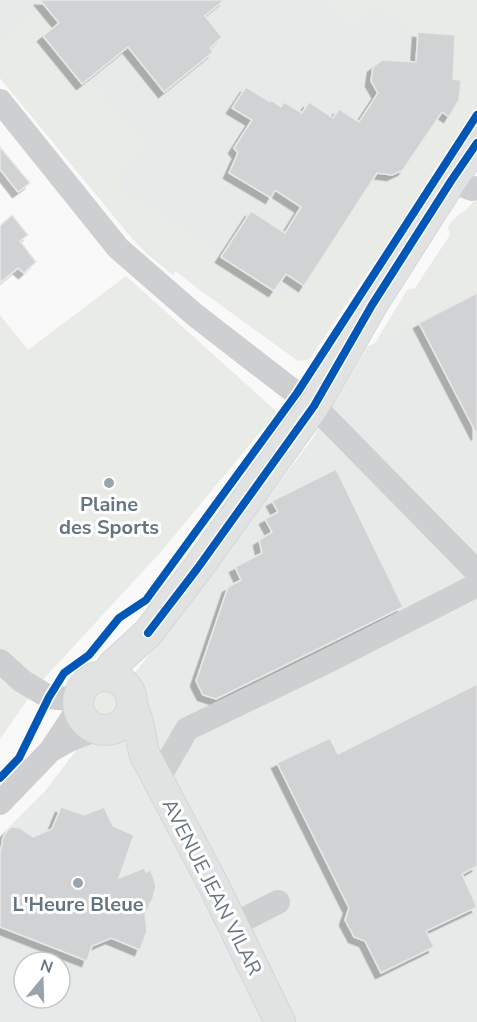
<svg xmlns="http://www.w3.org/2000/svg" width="477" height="1022" font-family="'Nunito Sans',sans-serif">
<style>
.built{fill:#e8e9e9;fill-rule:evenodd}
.green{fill:#e8ebe6}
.building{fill:#d0d2d3;stroke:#e8e8e8;stroke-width:1.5;filter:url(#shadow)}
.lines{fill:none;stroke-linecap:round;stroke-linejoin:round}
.major-casing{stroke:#d5d6d7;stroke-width:32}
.minor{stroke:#cecfd0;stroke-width:24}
.major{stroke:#e1e2e2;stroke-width:30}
.cycleway-casing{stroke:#fff;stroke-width:11}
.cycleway{stroke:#0057b8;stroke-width:8}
.poi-dot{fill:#99a4ac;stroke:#fff;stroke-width:2}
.labels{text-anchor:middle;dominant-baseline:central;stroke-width:6;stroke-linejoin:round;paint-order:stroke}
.poi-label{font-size:20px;font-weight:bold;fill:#657683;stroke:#fff}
.street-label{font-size:20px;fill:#657683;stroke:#fff}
</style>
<defs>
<filter id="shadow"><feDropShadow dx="-5.5" dy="5.5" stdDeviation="0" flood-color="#0004"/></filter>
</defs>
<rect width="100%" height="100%" fill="#f9f9f9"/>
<g class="built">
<polygon points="0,0 477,0 477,110 377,265 334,240 300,291 285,297 197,241 173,275 147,254 130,236 0,78"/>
<path d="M 477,290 L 477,1022 L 0,1022 L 0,836 L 46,790 L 313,438 L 367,347 ZM 24,962 L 60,962 L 60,998 L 24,998 Z"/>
</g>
<g class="green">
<path d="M 334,0 L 346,6 L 350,0 L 477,0 L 477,108 L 310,359 L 298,361 L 197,288 L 134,238 L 0,78 L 0,41 L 42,5 L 58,24 L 44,37 L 82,84 L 88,79 L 145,145 C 124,159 118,166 123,192 L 285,297 L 299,291 L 304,286 L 379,170 C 385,175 394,177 401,172 C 412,164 433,126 442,112 L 449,117 L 459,100 L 461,80 L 453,79 L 455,35 L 418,32 L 375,2 L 358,26 L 329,7 Z"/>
<path d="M 474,201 L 477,201 L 477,290 L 375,343 L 407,290 L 415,288 L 450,235 L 448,227 C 457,212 466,213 474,201 Z"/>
<polygon points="126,276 277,412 159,554 37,686 0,739 0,315 28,350"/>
<circle cx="104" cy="703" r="14"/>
</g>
<g class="building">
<polygon points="40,0 224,0 205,16 222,37 210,48 213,52 164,92 128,47 82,84 43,36 59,23"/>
<polygon points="418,32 455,35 453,79 461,80 459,100 449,117 442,112 403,170 392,175 377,173 304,286 286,274 274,291 221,257 251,211 285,233 301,207 275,190 271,198 229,173 238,153 234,148 252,120 232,108 246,87 270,102 271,100 281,107 284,102 302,113 309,102 333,118 339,109 359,122 378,93 371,81 373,67 382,60 416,62"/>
<polygon points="0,147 30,183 18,192 0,169"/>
<polygon points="12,215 28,235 20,241 36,262 24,273 18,268 0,283 0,226"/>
<polygon points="477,293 477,435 419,323"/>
<polygon points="336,469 403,607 216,699 203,695 196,681 228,587 241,580 235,567 262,553 259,540 272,532 265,519 278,512 272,501"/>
<polygon points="477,684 477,866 462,874 477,907 426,931 434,947 381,973 365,941 354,937 345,920 349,908 277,763 330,738 338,754"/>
<polygon points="61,807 84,815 104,807 113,826 134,835 119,878 144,868 146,872 151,870 156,886 153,898 145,914 147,931 140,950 111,938 92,946 87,961 0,927 0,855 3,837 8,830 12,827 20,828 33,837 52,829"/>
</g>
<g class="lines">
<defs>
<g id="major">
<polyline points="107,675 112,666 148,633 197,569 314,406 372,305 451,181 477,143"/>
<circle cx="105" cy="703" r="27"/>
<polyline points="133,707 138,722 144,753 214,886 280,1022"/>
</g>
</defs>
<use href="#major" class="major-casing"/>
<g class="minor">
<polyline points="0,101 118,248 195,315 319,411 477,572"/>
<polyline points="451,181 472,189 477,188"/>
<polyline points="0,661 22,681 49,697 78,700"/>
<polyline points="53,749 69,740 97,729"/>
<polyline points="157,781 187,729 324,663 477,585"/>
<polyline points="0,803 51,750 78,709"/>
<polyline points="233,925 278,902"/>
</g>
<use href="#major" class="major"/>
<defs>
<g id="cycleway">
<polyline points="148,633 197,569 314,406 372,305 451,181 477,143"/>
<polyline points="0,778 19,758 49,697 64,673 89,655 119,618 146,600 297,393 477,115"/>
</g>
</defs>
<use href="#cycleway" class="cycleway-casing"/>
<use href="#cycleway" class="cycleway"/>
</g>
<g class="poi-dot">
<circle cx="109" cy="483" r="6"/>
<circle cx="78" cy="883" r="6"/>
</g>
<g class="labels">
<g class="poi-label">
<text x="109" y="504">Plaine<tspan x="109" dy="23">des Sports</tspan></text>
<text x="78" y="904">L'Heure Bleue</text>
</g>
<g class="street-label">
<text transform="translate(212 887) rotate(63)">AVENUE JEAN VILAR</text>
</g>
</g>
<g transform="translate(42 980) rotate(19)"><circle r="28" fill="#ffffff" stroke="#c1c8cd" stroke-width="1.5"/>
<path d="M0-4.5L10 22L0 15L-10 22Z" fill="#99a4ac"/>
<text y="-9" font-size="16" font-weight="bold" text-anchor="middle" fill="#657683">N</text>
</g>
</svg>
